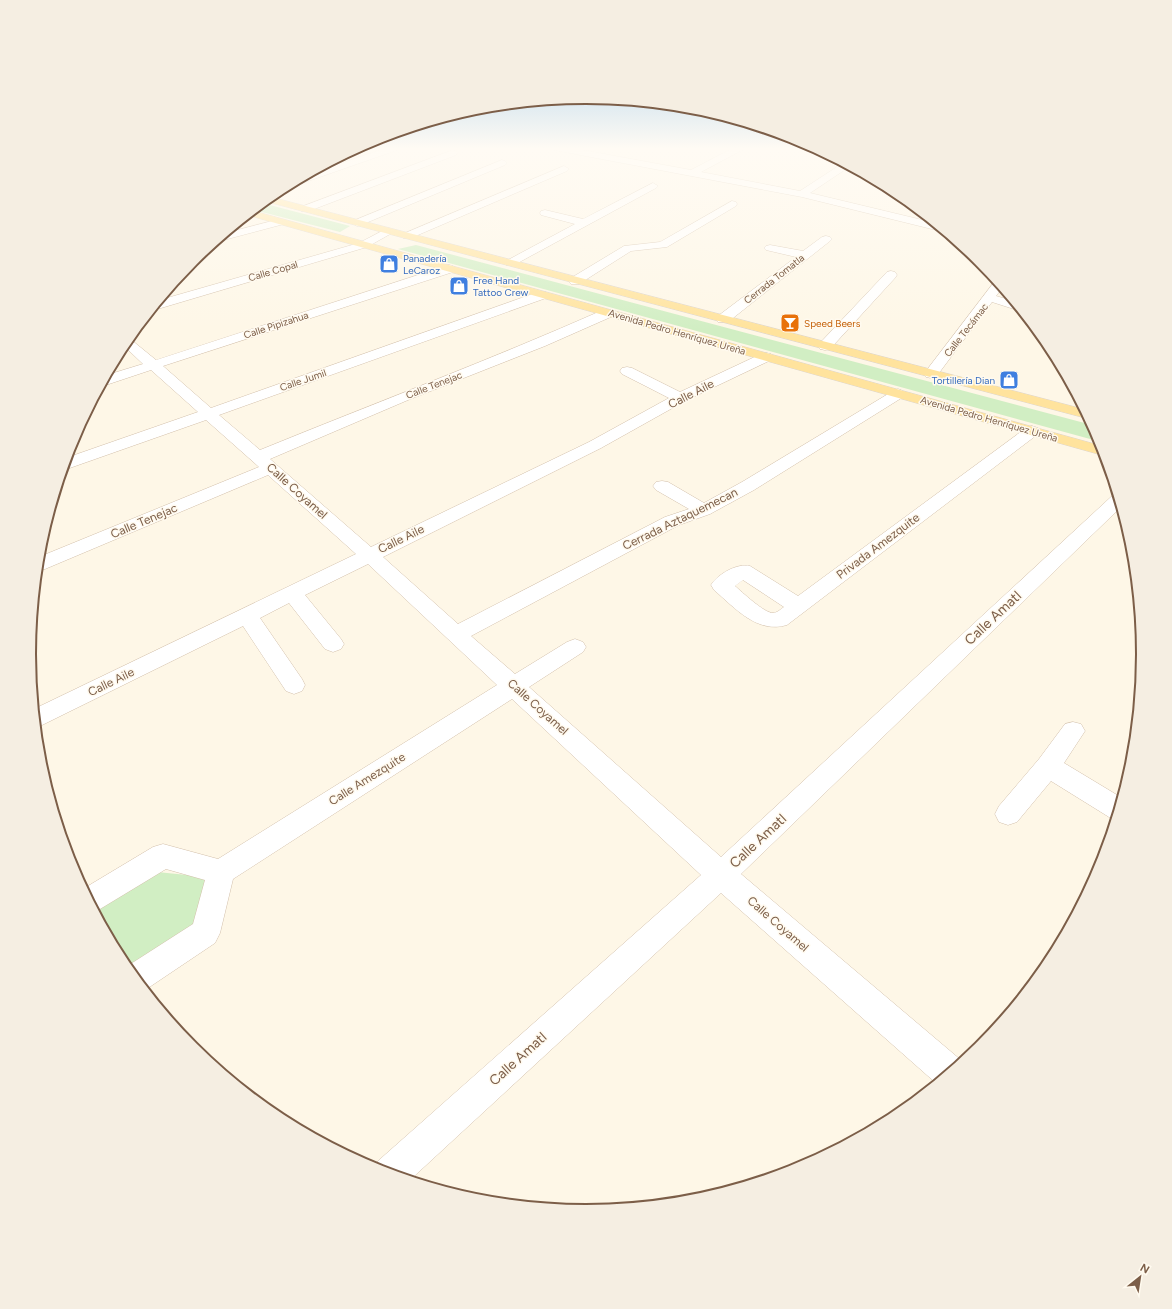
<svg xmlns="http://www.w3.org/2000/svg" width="1172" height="1309" font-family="Figtree,sans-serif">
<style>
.green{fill:#d1eec3}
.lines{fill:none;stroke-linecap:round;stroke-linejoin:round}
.minor-casing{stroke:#d3c0ab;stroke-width:1}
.major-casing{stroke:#ddd5cf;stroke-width:1}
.minor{fill:#fff;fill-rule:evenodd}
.major{fill:#ffe39d;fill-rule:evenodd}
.labels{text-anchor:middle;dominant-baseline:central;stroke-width:3;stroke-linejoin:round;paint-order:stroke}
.far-shop-label{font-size:10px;fill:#366cbe;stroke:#fffaef;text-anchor:start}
.far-street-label{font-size:10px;fill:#7c5e48;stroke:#fffaef}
.far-food-label{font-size:10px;fill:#c56008;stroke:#fffaef;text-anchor:start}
.street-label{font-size:12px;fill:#7c5e48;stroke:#fffaef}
.near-street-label{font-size:14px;fill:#7c5e48;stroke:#fffaef}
.rim{fill:none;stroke:#7c5e48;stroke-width:2}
</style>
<rect width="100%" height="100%" fill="#fef7e7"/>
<g class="green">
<polygon points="262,203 350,226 340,232 254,210"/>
<polygon points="416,245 1092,425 1101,442 398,249"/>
<polygon points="157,872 207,877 193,926 126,968 95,911"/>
</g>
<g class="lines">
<defs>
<g id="minor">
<polygon points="390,147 401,147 400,149 291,187 285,187 306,175"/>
<polygon points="550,147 566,147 691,170 735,147 745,147 744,149 701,172 800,191 843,163 849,167 810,193 935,223 943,230 940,231 802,197 554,150"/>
<polygon points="453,150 456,151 457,153 456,155 309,211 301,211 300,209 301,207"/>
<polygon points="502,160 505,161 507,163 505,165 361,225 357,226 352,223 353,221"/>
<polygon points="564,166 569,169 567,171 411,238 403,238 402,236 403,234"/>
<polygon points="653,183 658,186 656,188 514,265 506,265 504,263 506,261 575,224 541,215 540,213 541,211 545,210 583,219"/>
<polygon points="732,201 736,202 737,204 736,206 667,247 631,251 579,284 571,284 569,281 571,278 624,246 660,242"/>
<polygon points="280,219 284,220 285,222 284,224 220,241 217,240 226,233"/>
<polygon points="388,228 392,229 393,231 392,233 367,247 161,308 153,308 160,300 359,243"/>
<polygon points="826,236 830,237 832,239 830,241 728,322 718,322 716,319 718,316 796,257 766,250 764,248 766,246 770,245 803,251 822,237"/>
<path d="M 449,265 L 453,266 L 455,269 L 453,272 L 163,366 L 211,408 L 538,292 L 546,292 L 548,295 L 546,298 L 219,415 L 260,450 C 375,403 490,360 603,310 L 613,310 L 615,313 L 613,316 L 545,346 L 408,400 L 270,459 L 371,547 L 589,442 L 669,398 L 622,374 L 620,371 L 622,368 L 627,367 L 632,368 L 680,392 L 761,354 L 766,353 L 771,354 L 773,357 L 771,360 L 685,401 L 601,448 L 383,557 L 458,624 L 665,517 L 689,509 L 656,490 L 653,486 L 656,482 L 662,481 L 668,482 L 704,503 L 742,482 L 893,391 L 898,389 L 903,391 L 906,394 L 903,397 L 754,490 L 710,514 L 679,525 L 471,636 L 515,674 L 567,642 L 575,639 L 583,642 L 586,647 L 583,652 L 529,687 L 721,857 L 1112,496 L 1117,495 L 1121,507 L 741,874 L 962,1061 L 962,1063 L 937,1084 L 721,893 L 410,1180 L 375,1170 L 378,1161 L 701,875 L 512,699 L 233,879 L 220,933 L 215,943 L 145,990 L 126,967 L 193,924 L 205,880 L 166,869 L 95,912 L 83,889 L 153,847 L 163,844 L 218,859 L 497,685 L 368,564 L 305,595 L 341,639 L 344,644 L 341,649 L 333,652 L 325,649 L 289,603 L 260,618 L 302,679 L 305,685 L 302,691 L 294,694 L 286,691 L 243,626 L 36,728 L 34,709 L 356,554 L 268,475 L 45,569 L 37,571 L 39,557 L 259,467 L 206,420 L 64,470 L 63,470 L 66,458 L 198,412 L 151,370 L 109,384 L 102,385 L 107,375 L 143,364 L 123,345 L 129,338 L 156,360 Z"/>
<polygon points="891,271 895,272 897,275 895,278 830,349 825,350 820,349 818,346 820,343 887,272"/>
<polygon points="995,281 997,281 1002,288 996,296 1013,301 1020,309 1017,310 992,302 936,377 931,378 926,377 924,374 926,371"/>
<path d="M 1032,426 L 1038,428 L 1040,431 L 1038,434 L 787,625 C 757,634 735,608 714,590 L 711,585 C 718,574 737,563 750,566 L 798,596 L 1026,428 ZM 743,580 L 784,607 C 781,609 777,613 773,613 C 764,613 742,592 735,586 Z"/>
<polygon points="1073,722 1081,724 1085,731 1064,763 1122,798 1115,819 1109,817 1051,781 1017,822 1008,825 999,822 995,814 999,806 1039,759 1065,724"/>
</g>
<g id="major">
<polygon points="271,197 1083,409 1089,419 264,201"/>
<polygon points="254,211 1102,446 1105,456 247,215"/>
</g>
</defs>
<use href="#minor" class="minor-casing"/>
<use href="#major" class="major-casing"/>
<use href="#minor" class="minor"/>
<use href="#major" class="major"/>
</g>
<linearGradient id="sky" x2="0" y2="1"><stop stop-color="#95c5e9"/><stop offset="0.45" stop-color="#fffbf4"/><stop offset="1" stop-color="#fffbf4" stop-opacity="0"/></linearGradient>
<rect width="1172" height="330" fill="url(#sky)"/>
<defs>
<symbol id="shop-square" viewBox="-11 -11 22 22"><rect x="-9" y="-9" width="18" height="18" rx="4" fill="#3f7fe0" stroke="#fffaef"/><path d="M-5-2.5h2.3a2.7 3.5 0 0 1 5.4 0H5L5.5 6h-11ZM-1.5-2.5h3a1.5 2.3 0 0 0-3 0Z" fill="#fff"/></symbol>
<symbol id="bar-square" viewBox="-11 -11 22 22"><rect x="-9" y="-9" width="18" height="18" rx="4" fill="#e8710a" stroke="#fffaef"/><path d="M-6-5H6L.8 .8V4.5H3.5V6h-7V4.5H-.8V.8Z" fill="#fff"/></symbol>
</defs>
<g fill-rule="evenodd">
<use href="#shop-square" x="378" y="253" width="22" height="22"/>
<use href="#shop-square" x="448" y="275" width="22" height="22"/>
<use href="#bar-square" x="779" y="312" width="22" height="22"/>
<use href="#shop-square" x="998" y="369" width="22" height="22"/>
</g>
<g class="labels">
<g class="far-shop-label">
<text x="403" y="258">Panadería<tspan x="403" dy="12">LeCaroz</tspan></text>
<text x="473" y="280">Free Hand<tspan x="473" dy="12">Tattoo Crew</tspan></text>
<text x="995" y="380" text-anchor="end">Tortillería Dian</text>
</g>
<g class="far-street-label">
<text transform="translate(273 271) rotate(-16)">Calle Copal</text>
<text transform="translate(774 279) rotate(-38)">Cerrada Tomatla</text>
<text transform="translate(276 325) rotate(-18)">Calle Pipizahua</text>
<text transform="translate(966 330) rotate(-52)">Calle Tecámac</text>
<text transform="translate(677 332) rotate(16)">Avenida Pedro Henríquez Ureña</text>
<text transform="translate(303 380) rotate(-19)">Calle Jumil</text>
<text transform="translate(434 385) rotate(-21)">Calle Tenejac</text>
<text transform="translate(989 419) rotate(16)">Avenida Pedro Henríquez Ureña</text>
</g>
<g class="far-food-label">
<text x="804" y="323">Speed Beers</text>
</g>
<g class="street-label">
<text transform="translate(691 394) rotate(-27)">Calle Aile</text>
<text transform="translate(297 491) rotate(42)">Calle Coyamel</text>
<text transform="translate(680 519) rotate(-26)">Cerrada Aztaquemecan</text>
<text transform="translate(144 521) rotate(-23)">Calle Tenejac</text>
<text transform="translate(401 539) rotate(-26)">Calle Aile</text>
<text transform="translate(878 546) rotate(-37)">Privada Amezquite</text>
<text transform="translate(111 682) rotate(-26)">Calle Aile</text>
<text transform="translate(538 707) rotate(42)">Calle Coyamel</text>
<text transform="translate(367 779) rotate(-32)">Calle Amezquite</text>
<text transform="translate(778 924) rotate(41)">Calle Coyamel</text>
</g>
<g class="near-street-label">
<text transform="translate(993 618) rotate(-43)">Calle Amatl</text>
<text transform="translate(758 841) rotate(-43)">Calle Amatl</text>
<text transform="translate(518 1059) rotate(-42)">Calle Amatl</text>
</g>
</g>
<path d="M0 0H1172V1309H0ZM36 654a550 550 0 1 1 1100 0a550 550 0 1 1-1100 0Z" fill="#f5eee2" fill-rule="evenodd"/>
<path class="rim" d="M36 654a550 550 0 1 1 1100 0a550 550 0 1 1-1100 0Z"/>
<g transform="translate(1140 1277) rotate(30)" stroke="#fffaef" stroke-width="3" paint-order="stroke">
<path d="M0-3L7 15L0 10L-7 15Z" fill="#7c5e48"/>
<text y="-6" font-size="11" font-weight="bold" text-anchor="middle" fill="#7c5e48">N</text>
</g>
</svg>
